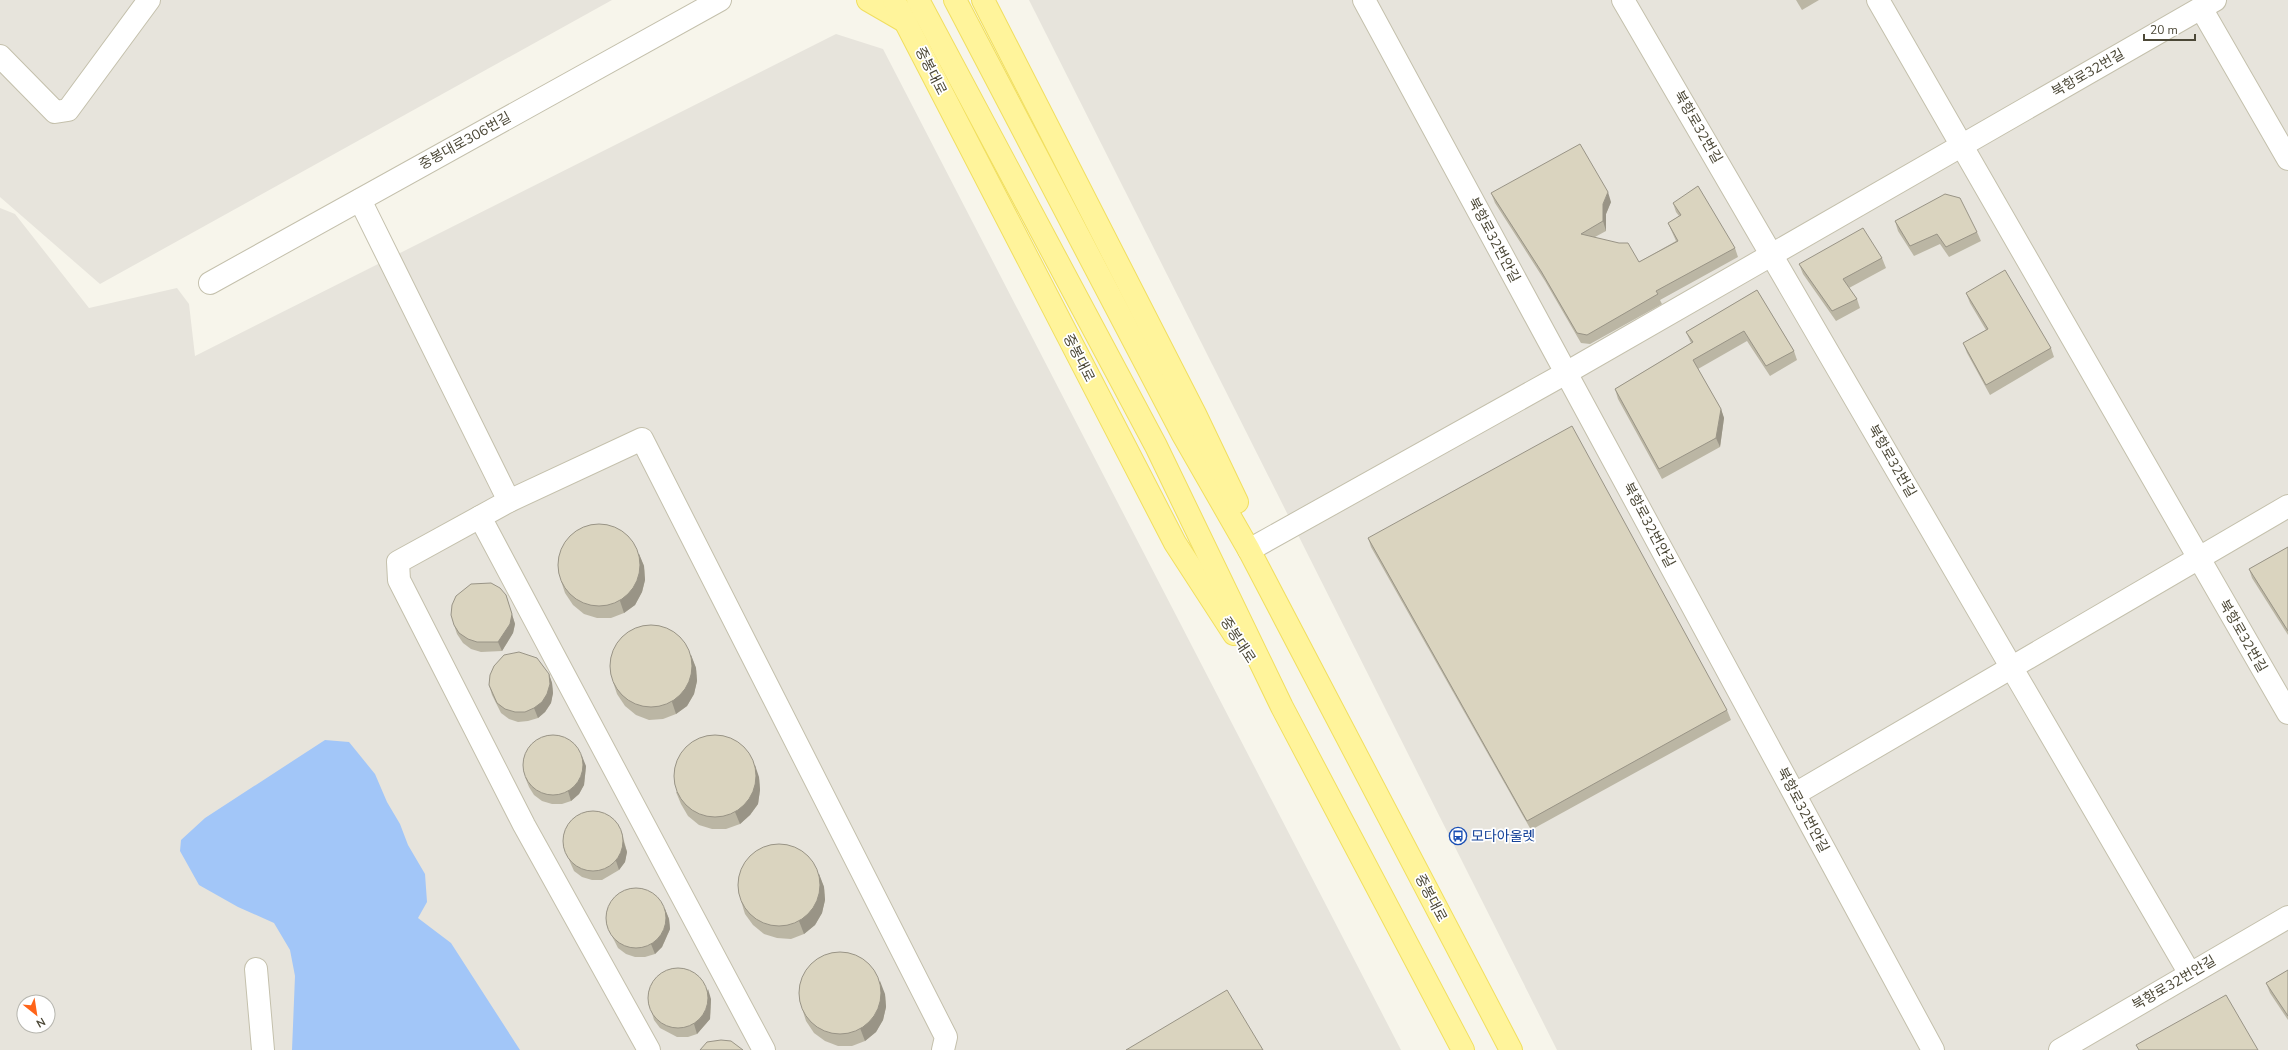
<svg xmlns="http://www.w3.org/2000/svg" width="2288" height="1050" font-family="'Nunito Sans','Noto Sans KR',sans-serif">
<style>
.industrial{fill:#e7e4dc;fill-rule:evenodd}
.water{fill:#a2c6f8}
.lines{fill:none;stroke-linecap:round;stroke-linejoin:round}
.minor-casing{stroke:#c4c0ac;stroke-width:24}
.major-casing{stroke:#f1df5f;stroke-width:24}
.minor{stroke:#fff;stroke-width:22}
.major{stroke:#fff49b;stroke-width:22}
.wall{fill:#bbb6a4}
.shaded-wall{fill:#999486}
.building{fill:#dad4bf;stroke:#999486}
.labels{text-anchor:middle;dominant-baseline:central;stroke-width:3.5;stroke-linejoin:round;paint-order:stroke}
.street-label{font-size:14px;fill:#4c4837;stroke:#fff}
.transit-label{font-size:14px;fill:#164399;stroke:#fff;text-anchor:start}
</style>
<rect width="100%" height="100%" fill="#f7f5eb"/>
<g class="industrial">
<polygon points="0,0 612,0 100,284 0,197"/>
<polygon points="1029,0 2288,0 2288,1050 1557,1050"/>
<path d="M 836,34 L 883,49 L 1401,1050 L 0,1050 L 0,208 L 15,214 L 89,308 L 177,288 L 189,304 L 195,356 ZM 24,1002 L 48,1002 L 48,1026 L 24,1026 Z"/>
</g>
<polygon class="water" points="325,740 349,742 375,774 387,802 400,824 408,845 425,874 427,902 418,918 451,943 520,1050 292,1050 295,976 290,950 274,923 238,907 199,885 180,851 181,840 205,818"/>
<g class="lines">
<defs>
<g id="minor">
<polyline points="1364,0 1933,1050"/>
<polyline points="1623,0 2190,974"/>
<polyline points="1878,0 2288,713"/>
<polyline points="2201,8 2288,159"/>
<polyline points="0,56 55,112 68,110 149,0"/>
<polyline points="360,200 509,501"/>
<polyline points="210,283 720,0"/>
<polyline points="480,517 764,1050"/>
<polyline points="1249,550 1566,373 2215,0"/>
<polyline points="1795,794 2288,506"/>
<polyline points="256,969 263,1050"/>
<polyline points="649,1050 524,825 399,580 398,562 509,501 642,439 946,1037 943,1050"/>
<polyline points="2060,1050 2288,917"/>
</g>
<g id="major">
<polyline points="868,0 906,22"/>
<polyline points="894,0 1175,543 1234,634"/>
<polyline points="918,0 1156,446 1282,707 1463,1050"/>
<polyline points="955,0 1182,433 1249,550 1511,1050"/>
<polyline points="983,0 1195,414 1237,502"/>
</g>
</defs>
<use href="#minor" class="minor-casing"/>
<use href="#major" class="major-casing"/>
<use href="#minor" class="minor"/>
<use href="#major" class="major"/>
</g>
<g class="wall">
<polygon points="1796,0 1819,0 1802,10"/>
<polygon points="1491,193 1611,202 1606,214 1606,231 1595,237 1639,262 1676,241 1668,223 1679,216 1676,212 1673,203 1735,248 1738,257 1660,300 1662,304 1590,344 1581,343 1545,281 1495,203"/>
<polygon points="1895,221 1977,232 1981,241 1949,257 1940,244 1914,256 1898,231"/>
<polygon points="1882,258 1886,268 1849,288 1857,299 1860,308 1836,321 1803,274 1799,264"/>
<polygon points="1757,290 1794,351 1797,360 1770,376 1747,341 1698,369 1721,409 1724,418 1720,447 1662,479 1618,399 1615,389 1691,343 1686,332"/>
<polygon points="1966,293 2051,348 2054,357 1990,395 1967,353 1963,343 1986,330 1970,303"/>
<polygon points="1368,538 1727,710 1731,720 1531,830 1371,547"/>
<polygon points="2288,547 2288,635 2252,578 2249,569"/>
<polygon points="639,554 644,566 645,580 642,592 635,605 624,613 611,618 597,618 584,614 573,605 565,593 561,581"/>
<polygon points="506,595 515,624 513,633 502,651 481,652 471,649 463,643 457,634 454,625"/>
<polygon points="691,655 696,668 697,681 694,694 687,706 676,714 663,719 649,720 636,715 625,706 617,694 613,682"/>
<polygon points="549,674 552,683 553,693 551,703 545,712 538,718 528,721 518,722 509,719 501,713 492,695 489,685"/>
<polygon points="586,766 584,785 579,794 571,801 562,804 552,804 542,801 534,795 529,787 525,777"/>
<polygon points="759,777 760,790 758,804 750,815 740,824 726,829 712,829 699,825 688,816 681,804 676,792"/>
<polygon points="622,833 627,852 625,862 619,870 602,880 592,880 582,877 574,871 566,853 563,844"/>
<polygon points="819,874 824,887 825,900 822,913 815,925 804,934 791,939 777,938 764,934 753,925 745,914 741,901"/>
<polygon points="665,909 669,919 670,929 662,947 655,954 645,957 635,957 626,954 618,948 609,930 606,921"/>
<polygon points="2288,970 2288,1020 2270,993 2266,983"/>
<polygon points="885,994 886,1007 883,1020 876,1032 865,1041 852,1046 838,1046 825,1041 814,1033 806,1021 802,1008"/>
<polygon points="711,999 710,1019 697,1034 688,1037 677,1037 660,1028 654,1020 651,1010"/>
</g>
<g class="shaded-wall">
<polygon points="1608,192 1611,202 1606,214 1606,231 1603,221 1603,204"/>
<polygon points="1721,409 1724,418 1720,447 1716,438"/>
<polygon points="639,554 644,566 645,580 642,592 635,605 624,613 620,601"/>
<polygon points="506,595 515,624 513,633 502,651 498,642"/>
<polygon points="691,655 696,668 697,681 694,694 687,706 676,714 672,702"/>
<polygon points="549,674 552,683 553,693 551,703 545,712 538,718 534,708"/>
<polygon points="582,756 586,766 584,785 579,794 571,801 568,791"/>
<polygon points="755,765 759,777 760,790 758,804 750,815 740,824 735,812"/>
<polygon points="618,824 627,852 625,862 619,870 616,861"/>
<polygon points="819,874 824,887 825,900 822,913 815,925 804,934 799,921"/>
<polygon points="665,909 669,919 670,929 662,947 655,954 651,944"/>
<polygon points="880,981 885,994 886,1007 883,1020 876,1032 865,1041 860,1028"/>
<polygon points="708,989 711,999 710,1019 697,1034 694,1024"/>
</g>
<g class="building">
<polygon points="1580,144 1608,192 1603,204 1603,221 1581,234 1619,243 1628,243 1639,262 1678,241 1668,223 1681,215 1673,203 1698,186 1735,248 1656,291 1658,294 1587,335 1577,333 1541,271 1491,193"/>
<polygon points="1945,194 1960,198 1977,232 1946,247 1937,234 1910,246 1895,221"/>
<polygon points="1863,228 1882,258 1843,279 1857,299 1832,311 1799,264"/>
<polygon points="2005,270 2051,348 1986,385 1963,343 1988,329 1966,293"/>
<polygon points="1757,290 1794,351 1766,366 1744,331 1693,360 1721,409 1716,438 1659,469 1615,389 1693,342 1686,332"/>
<polygon points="1572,426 1727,710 1527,821 1368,538"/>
<circle cx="599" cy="565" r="41"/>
<polygon points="2288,547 2288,631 2249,569"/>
<polygon points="491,583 500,588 506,595 512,614 510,624 498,642 477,642 468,639 459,633 454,625 451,615 452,605 456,596 471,584"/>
<circle cx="651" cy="666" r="41"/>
<polygon points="519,652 537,658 549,674 550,684 547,694 542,702 534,708 525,712 515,712 505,709 497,703 489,685 490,675 494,666 504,655"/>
<circle cx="715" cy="776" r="41"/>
<circle cx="553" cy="765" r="30"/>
<circle cx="593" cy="841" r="30"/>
<circle cx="779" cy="885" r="41"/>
<circle cx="636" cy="918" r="30"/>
<circle cx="840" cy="993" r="41"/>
<circle cx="678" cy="998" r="30"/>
<polygon points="2288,970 2288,1016 2266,983"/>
<polygon points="1227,990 1263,1050 1126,1050"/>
<polygon points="2226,995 2258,1050 2139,1050 2136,1045"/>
<polygon points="721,1040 731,1041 743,1050 700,1050 707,1042"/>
</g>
<defs>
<symbol id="bus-ring" viewBox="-11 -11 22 22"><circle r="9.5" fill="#fff" stroke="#1a4fb4" stroke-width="1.5"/><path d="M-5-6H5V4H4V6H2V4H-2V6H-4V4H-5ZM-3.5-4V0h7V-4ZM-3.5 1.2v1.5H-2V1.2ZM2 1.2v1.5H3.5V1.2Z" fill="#1a4fb4"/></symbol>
</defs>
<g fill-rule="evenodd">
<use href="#bus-ring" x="1448" y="826" width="20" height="20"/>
</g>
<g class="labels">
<g class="street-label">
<text transform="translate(931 71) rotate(63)">중봉대로</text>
<text transform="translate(2088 73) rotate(-30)">북항로32번길</text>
<text transform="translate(1698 127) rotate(60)">북항로32번길</text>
<text transform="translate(465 141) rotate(-29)">중봉대로306번길</text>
<text transform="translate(1494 240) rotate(62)">북항로32번안길</text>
<text transform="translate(1079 358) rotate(63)">중봉대로</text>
<text transform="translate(1892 461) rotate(60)">북항로32번길</text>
<text transform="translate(1649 525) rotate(62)">북항로32번안길</text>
<text transform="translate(2243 636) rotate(60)">북항로32번길</text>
<text transform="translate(1238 640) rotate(57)">중봉대로</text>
<text transform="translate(1803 810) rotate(62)">북항로32번안길</text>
<text transform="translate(1431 898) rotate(62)">중봉대로</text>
<text transform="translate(2174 983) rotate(-30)">북항로32번안길</text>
</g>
<g class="transit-label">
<text x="1471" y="836">모다아울렛</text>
</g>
</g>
<g transform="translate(36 1014) rotate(150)"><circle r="19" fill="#ffffff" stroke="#b7b6af"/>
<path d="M0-3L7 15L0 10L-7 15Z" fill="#ff6419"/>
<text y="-6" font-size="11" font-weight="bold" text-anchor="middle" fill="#4c4837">N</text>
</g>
<path d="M2144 34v6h51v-6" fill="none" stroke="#4c4837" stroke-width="2"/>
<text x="2150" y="34" font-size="12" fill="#4c4837" stroke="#ffffff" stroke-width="3" paint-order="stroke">20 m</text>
</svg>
